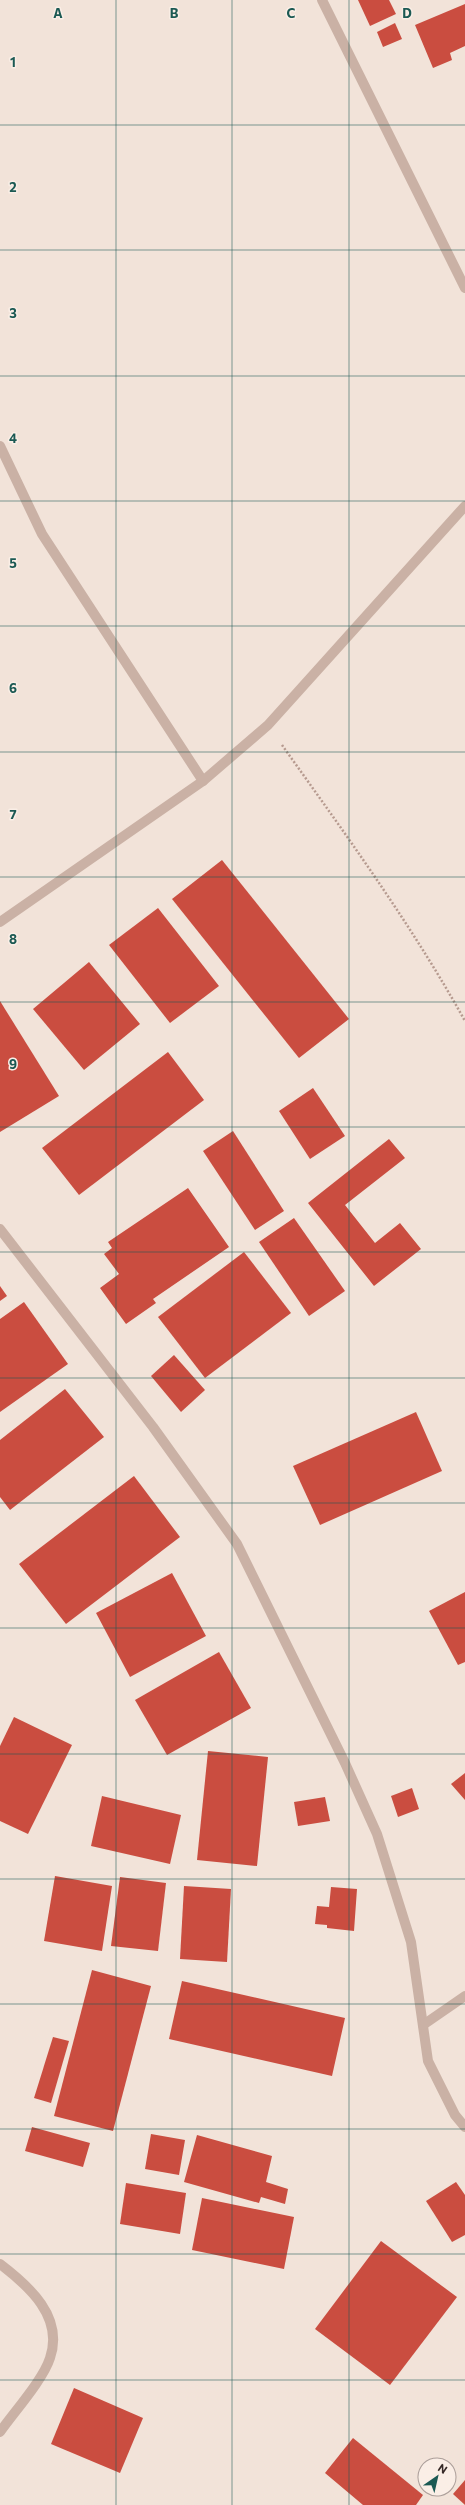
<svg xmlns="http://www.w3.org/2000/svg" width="465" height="2505" font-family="Commissioner,sans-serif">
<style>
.building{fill:#ca4d40}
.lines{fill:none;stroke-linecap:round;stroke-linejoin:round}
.path{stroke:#b69a8f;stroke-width:2.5;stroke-dasharray:2 2;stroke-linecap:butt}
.minor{stroke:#cab1a5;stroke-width:10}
.grid{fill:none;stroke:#1b5953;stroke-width:1;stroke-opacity:0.55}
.grid-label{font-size:13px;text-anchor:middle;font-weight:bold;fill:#1b5953;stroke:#faeee6;stroke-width:3;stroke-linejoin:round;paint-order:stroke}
</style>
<rect width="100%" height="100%" fill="#f2e3d9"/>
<g class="building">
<polygon points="358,0 389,0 396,14 370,26"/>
<polygon points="465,4 465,46 450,53 452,60 433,68 415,25"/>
<polygon points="395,23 402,39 383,47 377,32"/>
<polygon points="222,860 349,1019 299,1058 172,899"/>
<polygon points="158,908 219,986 170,1023 109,945"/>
<polygon points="89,962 140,1024 84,1070 33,1009"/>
<polygon points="0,1001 59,1096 0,1132"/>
<polygon points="168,1052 204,1100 79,1195 42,1148"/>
<polygon points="313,1088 345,1136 310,1159 279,1111"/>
<polygon points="233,1131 284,1211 255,1230 203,1151"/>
<polygon points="389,1139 405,1158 345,1205 375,1243 400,1223 421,1249 374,1286 308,1203"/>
<polygon points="188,1188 229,1247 153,1299 156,1303 126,1324 100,1288 119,1274 104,1254 112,1248 108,1242"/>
<polygon points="294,1218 345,1291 309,1316 259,1242"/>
<polygon points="244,1252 291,1313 205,1378 158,1317"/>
<polygon points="0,1286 7,1296 0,1301"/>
<polygon points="24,1302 68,1364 0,1412 0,1319"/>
<polygon points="174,1355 205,1390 181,1412 151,1376"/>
<polygon points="65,1389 104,1437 10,1510 0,1497 0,1440"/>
<polygon points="416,1412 442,1471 320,1525 293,1466"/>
<polygon points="134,1476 180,1537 66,1624 19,1564"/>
<polygon points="172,1573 206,1636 130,1677 96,1613"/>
<polygon points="465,1592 465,1662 458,1665 429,1611"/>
<polygon points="219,1652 251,1708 167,1755 135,1700"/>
<polygon points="14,1717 72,1745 28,1834 0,1821 0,1746"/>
<polygon points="208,1751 268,1757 257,1866 197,1860"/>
<polygon points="465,1773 465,1800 451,1784"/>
<polygon points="412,1788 419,1809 398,1817 391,1796"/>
<polygon points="102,1796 181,1815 170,1864 91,1846"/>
<polygon points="325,1797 330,1821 298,1826 294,1802"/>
<polygon points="55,1876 112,1886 102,1951 44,1941"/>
<polygon points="120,1877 166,1883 158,1951 111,1946"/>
<polygon points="184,1886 231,1889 227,1962 180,1959"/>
<polygon points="331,1887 357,1889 354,1931 327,1928 327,1925 315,1924 317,1906 329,1907"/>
<polygon points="92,1970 151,1986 113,2131 54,2116"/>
<polygon points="182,1981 345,2018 332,2076 169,2039"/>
<polygon points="53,2037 69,2041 51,2103 34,2098"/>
<polygon points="32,2127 90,2143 83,2167 25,2151"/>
<polygon points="151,2134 185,2140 179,2175 145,2169"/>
<polygon points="197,2135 272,2156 266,2182 288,2189 285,2204 261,2197 259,2203 184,2182"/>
<polygon points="456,2182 465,2195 465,2235 452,2242 426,2201"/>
<polygon points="126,2183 186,2193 180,2234 120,2224"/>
<polygon points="202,2198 294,2217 284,2269 192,2250"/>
<polygon points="381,2241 457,2297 390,2385 315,2329"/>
<polygon points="74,2388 143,2418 120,2473 51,2444"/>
<polygon points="353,2438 423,2495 416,2505 363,2505 325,2473"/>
<polygon points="465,2480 465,2505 453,2494"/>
</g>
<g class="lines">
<path class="path" d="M 282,745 C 346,835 411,924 465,1021"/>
<g class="minor">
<polyline points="322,0 465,288"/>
<polyline points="0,446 42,534 203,781"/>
<polyline points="0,922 203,781 268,725 465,506"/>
<polyline points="0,1229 153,1427 237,1544 345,1763 377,1834 411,1942 428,2061 455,2115 465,2127"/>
<polyline points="423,2025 465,1996"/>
<path d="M 0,2264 C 29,2286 64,2317 50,2358 C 43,2380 14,2412 0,2432"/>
</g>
</g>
<path class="grid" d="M 116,0 L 116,2505M 232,0 L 232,2505M 349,0 L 349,2505M 0,125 L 465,125M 0,250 L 465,250M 0,376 L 465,376M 0,501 L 465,501M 0,626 L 465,626M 0,752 L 465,752M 0,877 L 465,877M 0,1002 L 465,1002M 0,1127 L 465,1127M 0,1252 L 465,1252M 0,1378 L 465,1378M 0,1503 L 465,1503M 0,1628 L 465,1628M 0,1754 L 465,1754M 0,1879 L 465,1879M 0,2004 L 465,2004M 0,2129 L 465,2129M 0,2254 L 465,2254M 0,2380 L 465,2380"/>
<g class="grid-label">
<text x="58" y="18">A</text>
<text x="174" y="18">B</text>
<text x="291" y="18">C</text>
<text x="407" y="18">D</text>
<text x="13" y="67">1</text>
<text x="13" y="192">2</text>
<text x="13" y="318">3</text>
<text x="13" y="443">4</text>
<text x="13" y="568">5</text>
<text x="13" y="693">6</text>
<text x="13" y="819">7</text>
<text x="13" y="944">8</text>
<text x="13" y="1069">9</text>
</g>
<g transform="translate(437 2477) rotate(34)"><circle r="19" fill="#faeee6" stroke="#ac9f9a"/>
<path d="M0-3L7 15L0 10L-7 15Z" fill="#1b5953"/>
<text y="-6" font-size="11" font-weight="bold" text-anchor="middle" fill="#362927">N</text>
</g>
</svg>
